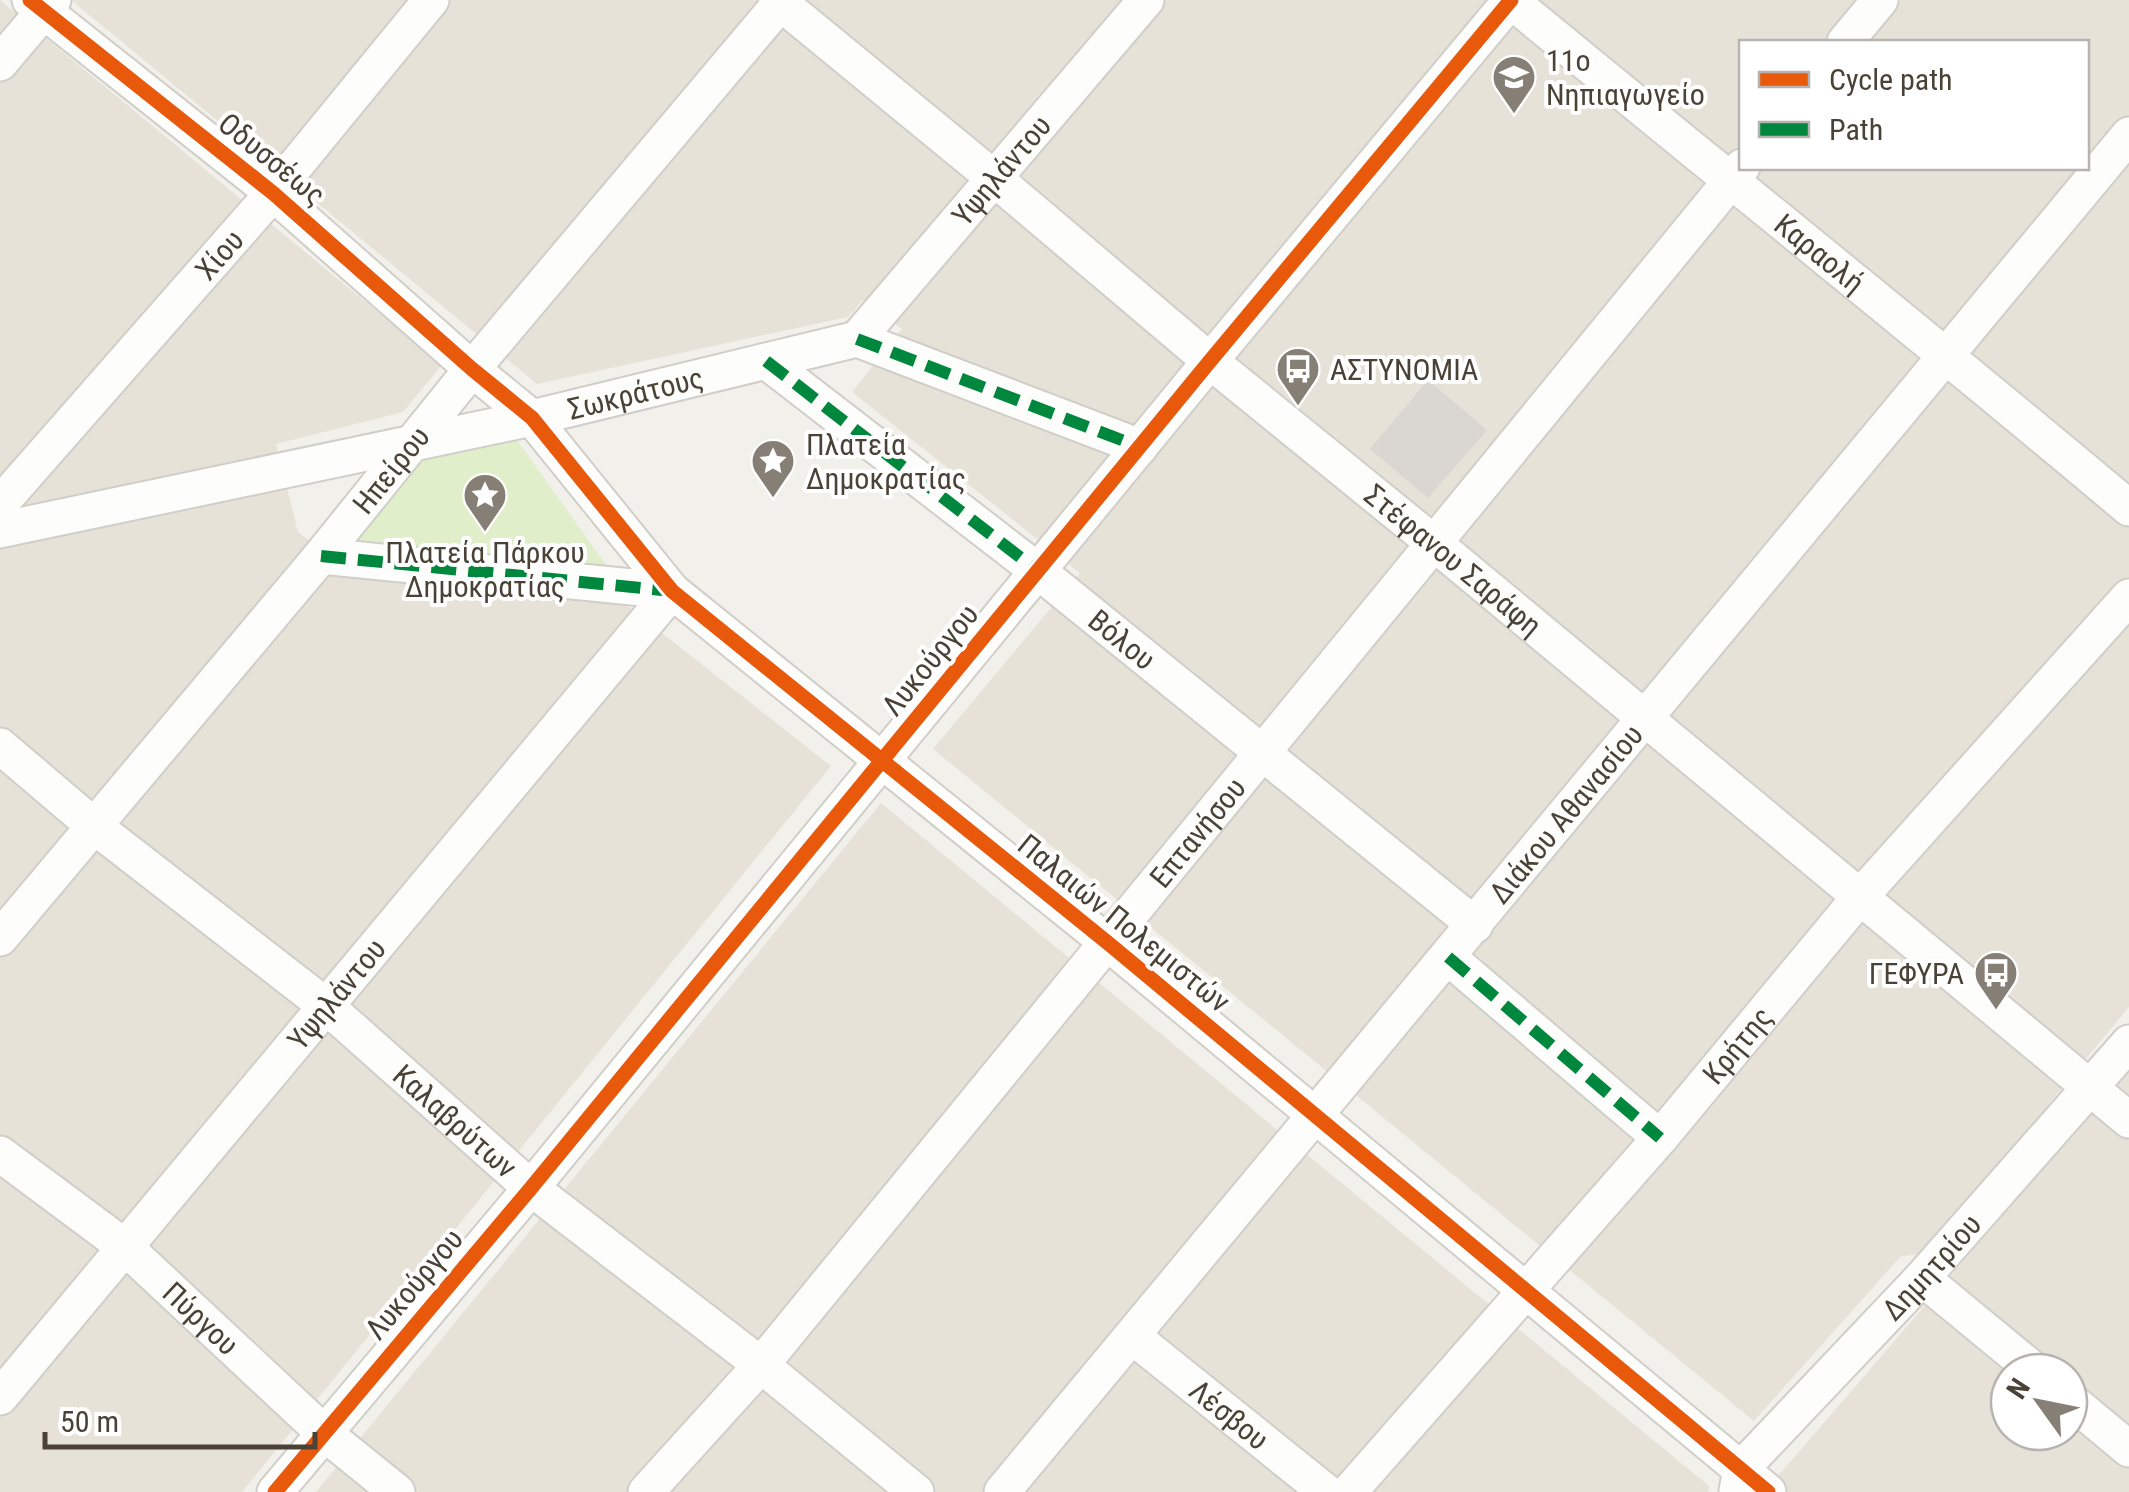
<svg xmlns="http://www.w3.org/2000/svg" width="2129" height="1492" font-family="'Roboto Condensed',sans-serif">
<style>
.residential{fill:#e7e2d8;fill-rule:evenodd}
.green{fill:#e0eec9}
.building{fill:#dad7d2}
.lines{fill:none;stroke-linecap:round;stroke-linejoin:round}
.street-casing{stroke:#d0cec9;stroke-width:39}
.street{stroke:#fdfdfc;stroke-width:35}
.quiet{stroke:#00873e;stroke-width:12;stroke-dasharray:25 12;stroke-linecap:butt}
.cycleway-casing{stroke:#fff;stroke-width:21}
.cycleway{stroke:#e8590c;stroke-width:15}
.labels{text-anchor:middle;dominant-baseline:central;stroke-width:8;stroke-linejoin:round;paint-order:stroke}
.poi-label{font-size:30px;fill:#4a4236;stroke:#fff;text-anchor:start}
.street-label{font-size:30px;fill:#4a4236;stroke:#fff}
</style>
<rect width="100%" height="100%" fill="#f2f0eb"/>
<g class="residential">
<polygon points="0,0 442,365 403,412 276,444 298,532 346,571 620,600 831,766 242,1492 0,1492"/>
<path d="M 71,0 L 2129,0 L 2129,1007 L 2018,1141 L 1916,1255 L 1901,1256 L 1754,1421 L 933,749 L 1080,573 L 852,392 L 902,329 L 863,300 L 848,317 L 537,384 ZM 1742,42 L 2086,42 L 2086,168 L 1742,168 Z"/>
<polygon points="881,803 1709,1486 1708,1492 316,1492"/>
<path d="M 2129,1069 L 2129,1492 L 1770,1492 L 1771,1484 ZM 2009,1372 L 2069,1372 L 2069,1432 L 2009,1432 Z"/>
</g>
<polygon class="green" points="514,436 609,569 344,546 432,451"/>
<polygon class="building" points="1428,380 1487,430 1428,498 1370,449"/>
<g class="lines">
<defs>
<g id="street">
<polyline points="30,0 273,193 472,369 532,418 672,591 1108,943 1768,1492"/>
<path id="s1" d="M 777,0 L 995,179 L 1210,361 L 1435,544 L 2129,1120"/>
<path id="s2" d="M 1510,0 C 1716,170 1925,336 2129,508"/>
<polyline points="1845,42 1880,0"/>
<polyline points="0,63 53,0"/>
<path id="s3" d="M 857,339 L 1146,0"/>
<path id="s4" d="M 766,361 L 1038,571 L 1475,925"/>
<path id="s5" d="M 0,504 L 273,193 L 431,0"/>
<path id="s6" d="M 0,530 L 532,418 L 857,339 L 1140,447"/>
<polyline points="321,556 672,591"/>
<path id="s7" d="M 0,746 L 94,826 L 326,1006 L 531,1188 L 761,1365 L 916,1492"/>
<path id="s8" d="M 0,938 L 321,556 L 472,369 L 783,0"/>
<polyline points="1448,957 1660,1138"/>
<path id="s9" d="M 0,1154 L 125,1247 L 324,1433 L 397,1492"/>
<polyline points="1922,1278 2036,1372"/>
<path id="s10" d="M 1132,1336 L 1326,1492"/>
<path id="s11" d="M 0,1397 L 672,591"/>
<polyline points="2069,1399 2129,1449"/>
<path id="s12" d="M 1737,1491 L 1741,1469 L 1922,1278 L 2129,1043"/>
<polyline points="275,1492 531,1188 1210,361 1511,0"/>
<path id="s13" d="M 646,1492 L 761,1365 L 1742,167"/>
<path id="s14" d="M 1002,1492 L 2129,135"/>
<path id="s15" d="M 1349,1492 L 1660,1138 L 1859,898 L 2129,597"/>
</g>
</defs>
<use href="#street" class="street-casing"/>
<use href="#street" class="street"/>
<g class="quiet">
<polyline points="857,339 1140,447"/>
<polyline points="766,361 1038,571"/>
<polyline points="321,556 672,591"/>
<polyline points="1448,957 1660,1138"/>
</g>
<defs>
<g id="cycleway">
<polyline points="30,0 273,193 472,369 532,418 672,591 1108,943 1768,1492"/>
<polyline points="275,1492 531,1188 1210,361 1511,0"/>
</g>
</defs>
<use href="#cycleway" class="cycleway-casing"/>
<use href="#cycleway" class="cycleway"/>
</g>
<defs>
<symbol id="school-pin" viewBox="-11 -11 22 30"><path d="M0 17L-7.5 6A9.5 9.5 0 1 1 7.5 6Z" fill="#857f75" stroke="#fff"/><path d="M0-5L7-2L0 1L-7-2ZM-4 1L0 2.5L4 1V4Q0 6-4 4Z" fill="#fff"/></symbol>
<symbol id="bus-pin" viewBox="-11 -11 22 30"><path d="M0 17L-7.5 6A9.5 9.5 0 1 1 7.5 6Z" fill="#857f75" stroke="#fff"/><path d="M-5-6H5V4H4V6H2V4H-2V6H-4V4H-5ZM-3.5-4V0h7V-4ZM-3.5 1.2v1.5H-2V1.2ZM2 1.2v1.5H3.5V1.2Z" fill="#fff"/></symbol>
<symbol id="sight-pin" viewBox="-11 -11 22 30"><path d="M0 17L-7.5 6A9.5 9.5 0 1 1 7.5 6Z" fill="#857f75" stroke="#fff"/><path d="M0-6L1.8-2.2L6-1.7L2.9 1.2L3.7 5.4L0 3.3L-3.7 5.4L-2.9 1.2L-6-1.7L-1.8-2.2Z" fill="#fff"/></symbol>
</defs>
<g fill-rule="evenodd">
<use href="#school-pin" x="1489" y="52" width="50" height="68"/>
<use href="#bus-pin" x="1273" y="344" width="50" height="68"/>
<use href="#sight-pin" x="748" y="436" width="50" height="68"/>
<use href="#sight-pin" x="460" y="470" width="50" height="68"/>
<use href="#bus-pin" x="1971" y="948" width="50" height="68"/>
</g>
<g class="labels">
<g class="poi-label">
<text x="1546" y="60">11ο<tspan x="1546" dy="34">Νηπιαγωγείο</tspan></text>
<text x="1330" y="369">ΑΣΤΥΝΟΜΙΑ</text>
<text x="806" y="444">Πλατεία<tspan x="806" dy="34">Δημοκρατίας</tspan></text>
<text x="485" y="552" text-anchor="middle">Πλατεία Πάρκου<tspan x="485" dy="34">Δημοκρατίας</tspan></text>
<text x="1964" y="973" text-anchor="end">ΓΕΦΥΡΑ</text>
</g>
<g class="street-label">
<text transform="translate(272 159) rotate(39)">Οδυσσέως</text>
<text stroke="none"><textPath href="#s3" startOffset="222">Υψηλάντου</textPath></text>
<text stroke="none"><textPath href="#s2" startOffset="400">Καραολή</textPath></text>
<text stroke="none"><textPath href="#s5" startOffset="332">Χίου</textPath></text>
<text stroke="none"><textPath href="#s6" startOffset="650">Σωκράτους</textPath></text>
<text stroke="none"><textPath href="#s8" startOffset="610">Ηπείρου</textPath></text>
<text stroke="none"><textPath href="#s1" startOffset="878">Στέφανου Σαράφη</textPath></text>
<text stroke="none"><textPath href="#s4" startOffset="452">Βόλου</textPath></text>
<text transform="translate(930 660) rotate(-51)">Λυκούργου</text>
<text stroke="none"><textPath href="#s14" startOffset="882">Διάκου Αθανασίου</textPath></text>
<text stroke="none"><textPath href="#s13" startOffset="860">Επτανήσου</textPath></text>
<text transform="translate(1124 923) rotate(39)">Παλαιών Πολεμιστών</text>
<text stroke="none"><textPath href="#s11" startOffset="525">Υψηλάντου</textPath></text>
<text stroke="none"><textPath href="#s15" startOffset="592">Κρήτης</textPath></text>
<text stroke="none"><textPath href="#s7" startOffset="590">Καλαβρύτων</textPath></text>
<text stroke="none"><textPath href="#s12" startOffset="300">Δημητρίου</textPath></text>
<text transform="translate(414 1284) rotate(-50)">Λυκούργου</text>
<text stroke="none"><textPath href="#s9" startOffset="260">Πύργου</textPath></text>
<text stroke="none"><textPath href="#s10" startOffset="125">Λέσβου</textPath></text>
</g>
</g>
<rect x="1739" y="40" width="350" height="130" fill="#ffffff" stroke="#b7b3af" stroke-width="2.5"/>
<rect x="1759" y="72" width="50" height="15" fill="#e8590c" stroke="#b7b3af" stroke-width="2.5"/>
<text x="1829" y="90" font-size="30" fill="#4a4236">Cycle path</text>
<rect x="1759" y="122" width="50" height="15" fill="#00873e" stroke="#b7b3af" stroke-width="2.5"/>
<text x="1829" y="140" font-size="30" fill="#4a4236">Path</text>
<g transform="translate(2039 1402) rotate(303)"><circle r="48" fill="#ffffff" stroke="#b7b3af" stroke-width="2.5"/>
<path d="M0-8L18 38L0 25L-18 38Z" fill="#857f75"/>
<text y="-15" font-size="28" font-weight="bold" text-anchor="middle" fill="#4a4236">N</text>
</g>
<path d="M45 1432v15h270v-15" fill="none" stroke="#4a4236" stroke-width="5"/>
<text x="60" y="1432" font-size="30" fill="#4a4236" stroke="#ffffff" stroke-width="8" paint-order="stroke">50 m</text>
</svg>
